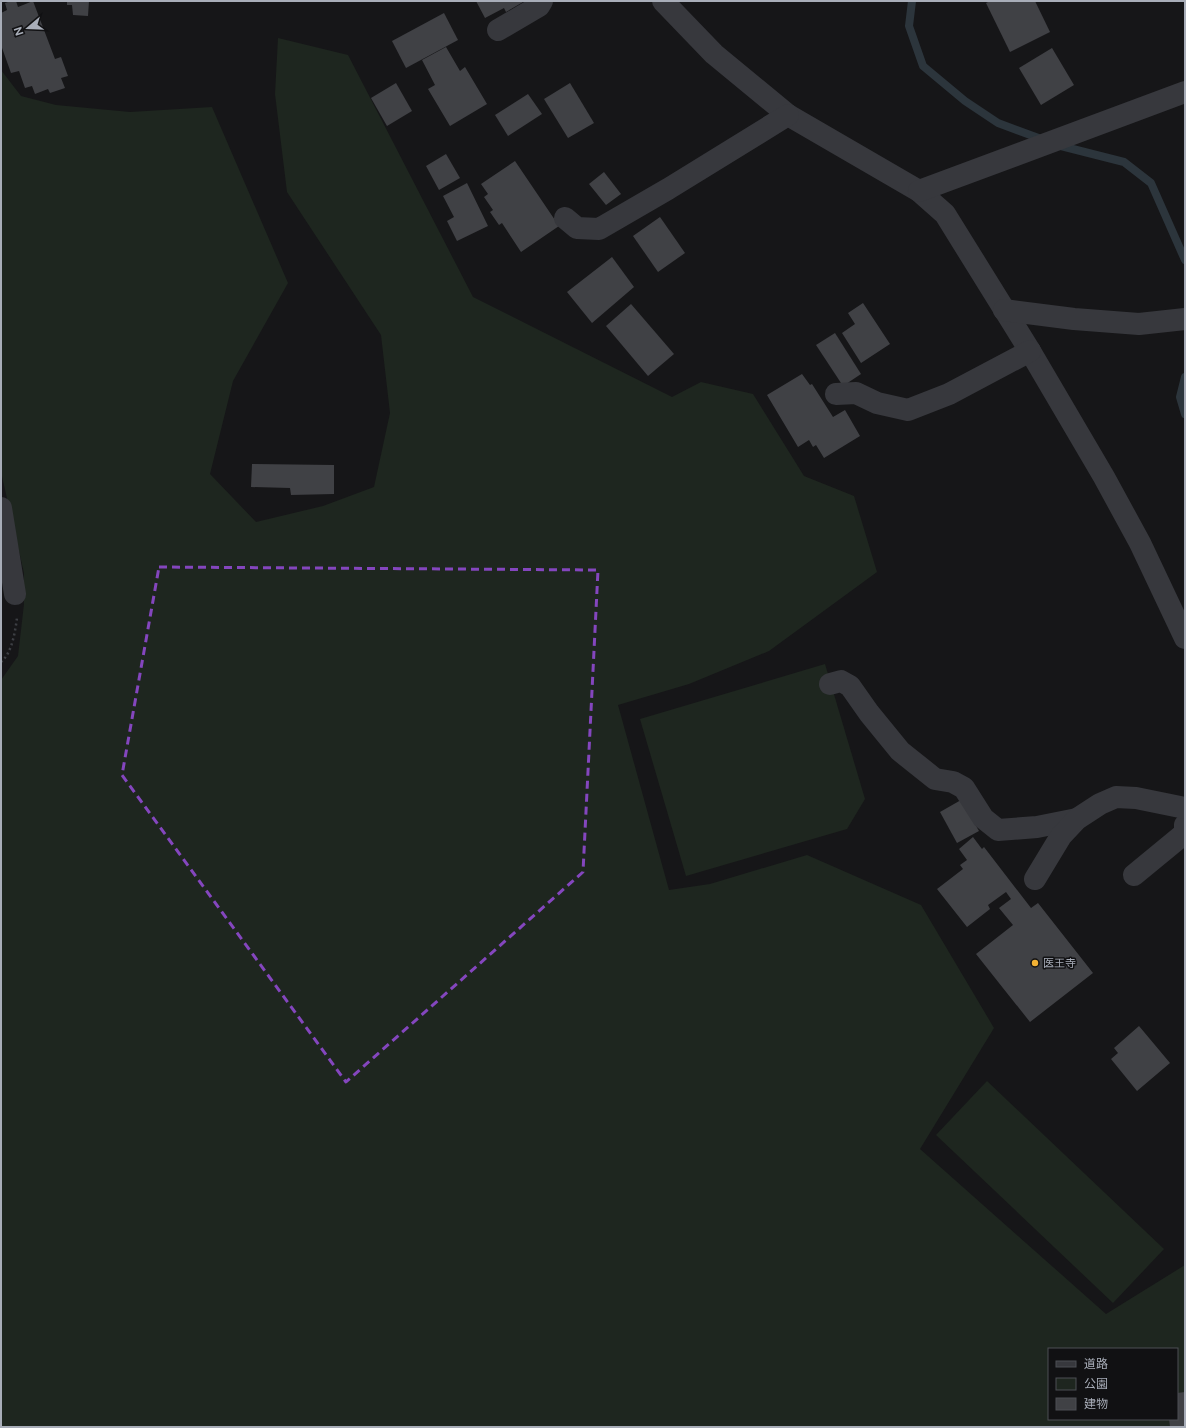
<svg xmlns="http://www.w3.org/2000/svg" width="1186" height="1428" font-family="'Public Sans','Noto Sans JP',sans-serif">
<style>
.green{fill:#1e261f;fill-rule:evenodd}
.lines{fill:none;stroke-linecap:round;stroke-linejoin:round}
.stream{stroke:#2c353c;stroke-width:8}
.building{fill:#404145}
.path{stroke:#3d3f44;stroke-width:2.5;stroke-dasharray:2 3;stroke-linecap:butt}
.minor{stroke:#37383d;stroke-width:22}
.marked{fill:none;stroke:#8446be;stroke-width:3;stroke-dasharray:8 5;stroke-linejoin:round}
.poi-dot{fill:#f2b134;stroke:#111113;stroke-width:1.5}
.labels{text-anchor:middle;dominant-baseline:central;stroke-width:3;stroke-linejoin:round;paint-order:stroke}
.poi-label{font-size:11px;fill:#a8adb8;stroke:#111113;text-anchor:start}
</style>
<rect width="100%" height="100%" fill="#161618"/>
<g class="green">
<path d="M 278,38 L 348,55 L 473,297 L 672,397 L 701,382 L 753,394 L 804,476 L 854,496 L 877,572 L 769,651 L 689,684 L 618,705 L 669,890 L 710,884 L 807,855 L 921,905 L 994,1028 L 920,1149 L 1106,1314 L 1185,1265 L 1185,1427 L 1,1427 L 1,680 L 18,656 L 24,604 L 24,573 L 1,472 L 1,70 L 21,96 L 56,105 L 130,112 L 212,107 L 288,283 L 233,381 L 210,474 L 256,522 L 323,506 L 374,487 L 390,413 L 381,335 L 287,192 L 275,94 ZM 1049,1349 L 1177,1349 L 1177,1419 L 1049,1419 Z"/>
<polygon points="825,664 865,799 847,829 686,876 640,719"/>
<polygon points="987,1081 1164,1249 1113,1303 936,1135"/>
</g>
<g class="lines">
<g class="stream">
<polyline points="912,1 909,26 923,66 965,101 998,123 1044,140"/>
<polyline points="1057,145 1124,162 1151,183 1185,260"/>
<polyline points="1185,377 1180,397 1185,414"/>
</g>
</g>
<g class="building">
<polygon points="11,1 16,1 18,7 33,1 55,59 61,57 68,76 61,78 65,88 50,93 48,89 35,94 32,86 25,88 19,71 11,73 1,45 1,13 7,10 5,3"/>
<polygon points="67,1 89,1 88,16 73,15 72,5 67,5"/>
<polygon points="476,1 522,1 523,2 506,12 504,8 485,18"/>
<polygon points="990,1 1035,1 1050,32 1010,52 986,3"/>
<polygon points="444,13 458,40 406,68 392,41"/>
<polygon points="446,47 460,71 465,67 487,104 450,126 428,89 435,85 422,60"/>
<polygon points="1052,48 1074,85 1041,105 1019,68"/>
<polygon points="396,83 412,111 387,126 371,98"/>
<polygon points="570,83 594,123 568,138 544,99"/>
<polygon points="528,94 542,114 508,136 495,115"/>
<polygon points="446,154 460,178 439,190 426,166"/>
<polygon points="515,161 559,226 521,252 502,223 499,225 490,212 493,210 484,197 488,194 481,184"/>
<polygon points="604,172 621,194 606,205 589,184"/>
<polygon points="467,183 488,226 457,241 447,221 454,217 443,196"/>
<polygon points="660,217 685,253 658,272 633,236"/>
<polygon points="612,257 634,287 592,323 567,292"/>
<polygon points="863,303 890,344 861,363 842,333 855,324 848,313"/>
<polygon points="631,304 674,354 648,376 606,326"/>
<polygon points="835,333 861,374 843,386 816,345"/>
<polygon points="802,374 810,385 812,384 833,417 845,410 860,436 824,458 816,445 813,447 809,440 798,447 767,395"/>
<polygon points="252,464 334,465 334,494 291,495 290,488 251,487"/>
<polygon points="961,800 979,831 957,843 940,812"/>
<polygon points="973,837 982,849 984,847 1031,908 1038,903 1093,973 1030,1022 976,954 1013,925 999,908 1011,899 1006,892 988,905 990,909 967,927 937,889 963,869 960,865 967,860 959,849"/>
<polygon points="1139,1026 1170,1063 1137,1091 1111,1059 1118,1053 1114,1048"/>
<polygon points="1185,1392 1185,1427 1170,1427 1169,1419 1177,1419 1177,1393"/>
</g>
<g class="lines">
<path class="path" d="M 1,662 C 12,653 15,632 17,618"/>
<g class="minor">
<polyline points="663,1 714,54 788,115 919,191 945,214 1030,351 1104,477 1140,543 1185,638"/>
<polyline points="498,30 539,6 542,1"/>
<polyline points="919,191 1185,92"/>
<polyline points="565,218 577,228 599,229 668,189 788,115"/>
<polyline points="1004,310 1074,319 1139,324 1185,319"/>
<polyline points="836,394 856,393 877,403 908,410 949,394 1030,351"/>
<polyline points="1,508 15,594"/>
<polyline points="830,684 841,681 850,686 869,713 900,751 935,779 953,782 964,788 983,818 998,830 1037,827 1077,819"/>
<polyline points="1134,875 1185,833 1185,825"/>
<polyline points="1035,879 1061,836 1077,819 1100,804 1116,797 1136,798 1185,808"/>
</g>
</g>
<path class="marked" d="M 159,567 L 598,570 L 583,872 L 346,1082 L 122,775 Z"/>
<circle class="poi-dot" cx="1035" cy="963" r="4"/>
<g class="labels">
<g class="poi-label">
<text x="1043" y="963">医王寺</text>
</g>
</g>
<rect width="1186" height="1428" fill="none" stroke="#a8adb8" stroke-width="4"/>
<rect x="1048" y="1348" width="130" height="72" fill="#111113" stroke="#4d4f55"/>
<rect x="1056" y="1361" width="20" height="6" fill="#37383d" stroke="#4d4f55"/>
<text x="1084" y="1368" font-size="12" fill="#a8adb8">道路</text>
<rect x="1056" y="1378" width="20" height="12" fill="#1e261f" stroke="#4d4f55"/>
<text x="1084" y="1388" font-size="12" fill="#a8adb8">公園</text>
<rect x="1056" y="1398" width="20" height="12" fill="#404145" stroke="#4d4f55"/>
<text x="1084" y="1408" font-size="12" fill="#a8adb8">建物</text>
<g transform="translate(28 28) rotate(251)" stroke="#111113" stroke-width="3" paint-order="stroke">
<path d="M0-3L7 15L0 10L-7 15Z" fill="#a8adb8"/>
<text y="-6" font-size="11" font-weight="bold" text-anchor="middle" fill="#a8adb8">N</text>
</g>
</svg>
